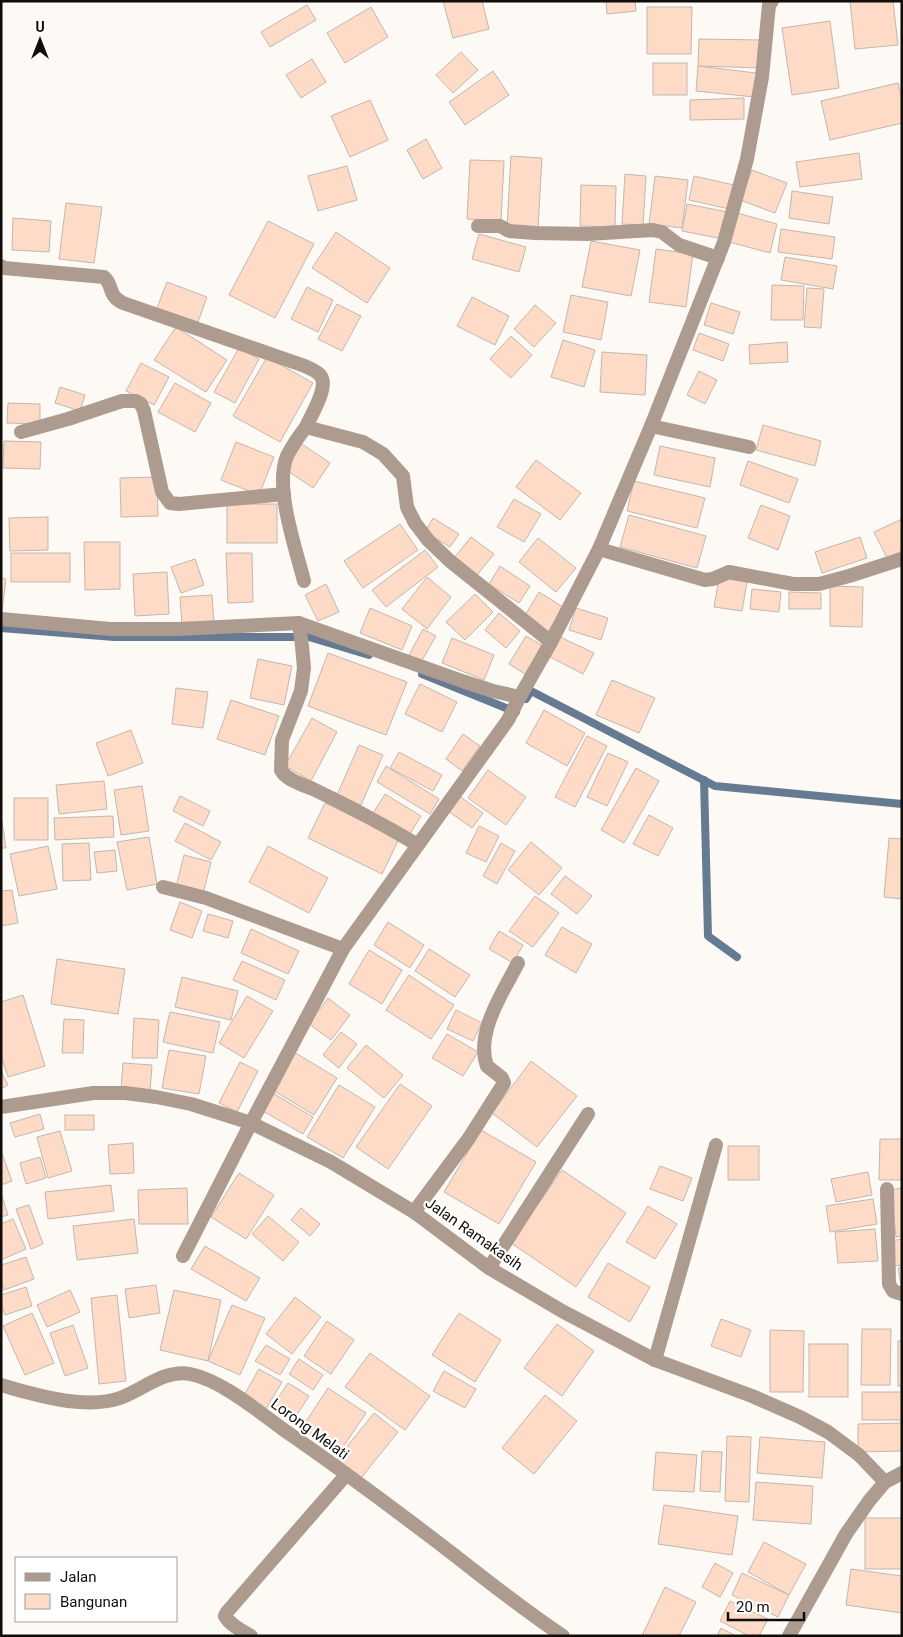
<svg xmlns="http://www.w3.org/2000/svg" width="903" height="1637" font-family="Roboto,sans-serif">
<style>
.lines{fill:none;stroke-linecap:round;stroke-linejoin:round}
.stream{stroke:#667b91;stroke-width:8}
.building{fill:#fddbc6;stroke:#c4b7af}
.minor{stroke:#ad9b90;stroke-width:14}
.labels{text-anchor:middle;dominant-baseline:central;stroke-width:4.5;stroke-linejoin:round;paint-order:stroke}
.street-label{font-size:15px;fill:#110d0a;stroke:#fff}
</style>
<rect width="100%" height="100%" fill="#fdf9f5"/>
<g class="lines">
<g class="stream">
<polyline points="1,628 114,637 309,637 369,655"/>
<polyline points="422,674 516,712"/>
<polyline points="526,699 531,691 715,786 902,804"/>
<polyline points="704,780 708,936 737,957"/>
</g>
</g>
<g class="building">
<polygon points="443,1 482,1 489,29 453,38"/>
<polygon points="606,1 635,1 636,11 607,14"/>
<polygon points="850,1 893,1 898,45 855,49"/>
<polygon points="307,5 316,20 270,47 261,32"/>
<polygon points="371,7 388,37 345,63 327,33"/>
<polygon points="647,7 692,7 691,54 647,54"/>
<polygon points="830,21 839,88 792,95 782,28"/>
<polygon points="699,39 762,40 762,68 698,66"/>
<polygon points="461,52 478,70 453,93 436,75"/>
<polygon points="312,59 326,82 301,98 286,75"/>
<rect x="653" y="63" width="34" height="32"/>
<polygon points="698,66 756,73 754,97 696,91"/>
<polygon points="493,71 509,95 465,125 449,102"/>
<polygon points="898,83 902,99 902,123 830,140 821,101"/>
<polygon points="744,98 744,119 690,120 690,100"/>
<polygon points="370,100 388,140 350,157 331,116"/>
<polygon points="426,139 442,168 423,179 407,150"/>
<polygon points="859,153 862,179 800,187 796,162"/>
<polygon points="511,156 542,158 538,228 507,226"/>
<polygon points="470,160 504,161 501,221 467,219"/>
<polygon points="347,166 357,200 318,211 308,176"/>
<polygon points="752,170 787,183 775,213 740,200"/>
<polygon points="625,174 646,176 643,225 622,224"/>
<polygon points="655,176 688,180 682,228 649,224"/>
<polygon points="694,176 734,185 729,209 689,200"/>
<polygon points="581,185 616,186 615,227 580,226"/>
<polygon points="792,191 833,197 829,224 789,218"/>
<polygon points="66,203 102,207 94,263 59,259"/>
<polygon points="687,204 728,212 723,239 682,231"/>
<polygon points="737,213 777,224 770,253 729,242"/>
<polygon points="13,218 51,221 49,252 12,250"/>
<polygon points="268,221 314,244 275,318 229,295"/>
<polygon points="781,229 835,237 832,259 778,252"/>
<polygon points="336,232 390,268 367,303 312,268"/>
<polygon points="479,234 526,247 519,272 472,259"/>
<polygon points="591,241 640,250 631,296 582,287"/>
<polygon points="656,249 693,254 686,307 649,302"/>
<polygon points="785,257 837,266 833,289 781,280"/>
<polygon points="167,282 207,297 198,322 157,308"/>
<polygon points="772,285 804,286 803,320 771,320"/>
<polygon points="307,287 333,300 318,332 291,319"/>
<polygon points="807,288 824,289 821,328 804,327"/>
<polygon points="571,295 608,302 601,340 563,332"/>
<polygon points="472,297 509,316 495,345 457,326"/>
<polygon points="711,303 740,312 733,334 704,325"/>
<polygon points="337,304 361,316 342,351 318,339"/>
<polygon points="535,305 556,323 534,347 514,329"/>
<polygon points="176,327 227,360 206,392 154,360"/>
<polygon points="699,333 729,344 723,361 693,350"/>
<polygon points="511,336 532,355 511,378 490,359"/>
<polygon points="563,340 595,350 584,387 551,377"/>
<polygon points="787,342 788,362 750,364 749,345"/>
<polygon points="239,348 259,359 235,403 214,392"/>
<polygon points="602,352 647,355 645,395 600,392"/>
<polygon points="267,357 313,383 280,442 233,416"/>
<polygon points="141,363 169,377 154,405 126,391"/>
<polygon points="699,371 717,380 705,404 687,395"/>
<polygon points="175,383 211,403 195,432 158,412"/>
<polygon points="60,387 85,395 80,411 55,403"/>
<polygon points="8,403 40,404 40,424 7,423"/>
<polygon points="763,425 821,441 815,466 756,450"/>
<polygon points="4,441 41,442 40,469 3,468"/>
<polygon points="236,442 274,457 259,495 221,480"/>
<polygon points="302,444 330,463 313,488 285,469"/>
<polygon points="660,446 715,458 710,487 654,475"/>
<polygon points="536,460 581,493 560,520 516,487"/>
<polygon points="748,461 798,479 789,503 740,485"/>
<polygon points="157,477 158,516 121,517 120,478"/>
<polygon points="634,481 705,498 697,528 627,511"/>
<polygon points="514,499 541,514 524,542 497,527"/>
<rect x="227" y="504" width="50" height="39"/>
<polygon points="761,505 790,516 778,550 748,538"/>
<polygon points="629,515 706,536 697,568 620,547"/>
<polygon points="48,517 48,550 10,551 9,518"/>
<polygon points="433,518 459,534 450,547 425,532"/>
<polygon points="902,519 902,551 887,558 874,532"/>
<polygon points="400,524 418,550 363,588 344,561"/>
<polygon points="471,537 494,554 477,575 454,558"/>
<polygon points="860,537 867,558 822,573 815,552"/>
<polygon points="538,538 576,568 556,592 519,562"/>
<polygon points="84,542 120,542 120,589 85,590"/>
<polygon points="425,550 438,567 386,607 372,590"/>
<rect x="11" y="553" width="59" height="29"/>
<polygon points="226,553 252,553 253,602 228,603"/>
<polygon points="195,559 204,585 181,593 171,567"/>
<polygon points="500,566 530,586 519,603 489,584"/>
<polygon points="167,572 169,614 135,616 133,574"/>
<polygon points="427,577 451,597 427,629 402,609"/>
<polygon points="1,578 6,579 2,611 1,610"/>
<polygon points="719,578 747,582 742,611 714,607"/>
<polygon points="326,584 339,612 318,621 305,595"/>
<polygon points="830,586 863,587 862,627 830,626"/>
<polygon points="752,589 781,592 779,612 750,609"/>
<polygon points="539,592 563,607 548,632 524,617"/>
<polygon points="789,592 821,593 821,609 789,609"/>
<polygon points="475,594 493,612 465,640 446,622"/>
<polygon points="212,595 214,623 182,625 180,597"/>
<polygon points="370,608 412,626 402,650 360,633"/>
<polygon points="576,608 608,618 601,640 569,630"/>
<polygon points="499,613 520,631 506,648 485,630"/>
<polygon points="423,629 436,636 421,662 409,655"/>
<polygon points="526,636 543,646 525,674 509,664"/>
<polygon points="560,637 594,653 583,674 550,657"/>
<polygon points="452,638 494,655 484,680 442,663"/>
<polygon points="328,653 407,682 386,735 308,706"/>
<polygon points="258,659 292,666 284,705 250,698"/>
<polygon points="612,680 655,698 639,733 596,715"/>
<polygon points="420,684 457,702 442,732 405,714"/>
<polygon points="176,688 208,692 203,728 172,724"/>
<polygon points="231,700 279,716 265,755 217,739"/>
<polygon points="544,710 585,733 567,766 526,743"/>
<polygon points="312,718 337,732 311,781 285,766"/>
<polygon points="131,730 143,763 108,776 96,743"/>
<polygon points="463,734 480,746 462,771 446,759"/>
<polygon points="587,736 607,746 575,807 555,797"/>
<polygon points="359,745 383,755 361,805 337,795"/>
<polygon points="399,752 442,775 433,791 390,768"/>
<polygon points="608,753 628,762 607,806 587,797"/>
<polygon points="386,766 439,799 430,814 377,782"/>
<polygon points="636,768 659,781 624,843 601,830"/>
<polygon points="488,770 526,797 506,825 468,798"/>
<polygon points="104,781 107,809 59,814 56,785"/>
<polygon points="142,786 149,831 121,835 114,790"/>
<polygon points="385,794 421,816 408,837 372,815"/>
<polygon points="180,796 210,811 203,826 173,811"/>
<polygon points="459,796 483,813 472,828 448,811"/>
<rect x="14" y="798" width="34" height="42"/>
<polygon points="325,803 399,839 382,874 308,838"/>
<polygon points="649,815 673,828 658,856 633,844"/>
<polygon points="113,816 114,837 55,840 54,818"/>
<polygon points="1,821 2,821 6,848 1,848"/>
<polygon points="185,823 221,842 211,860 175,841"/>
<polygon points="479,826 499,836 486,862 466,853"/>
<polygon points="149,837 157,884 127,890 117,842"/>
<polygon points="889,838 902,839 902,899 884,897"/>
<polygon points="531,842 562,868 539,895 508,870"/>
<polygon points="89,843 91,880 63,881 62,844"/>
<polygon points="501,843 515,851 497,884 483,876"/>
<polygon points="48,846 57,889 19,896 10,854"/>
<polygon points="268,846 328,878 309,913 249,882"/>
<polygon points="115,850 117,871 97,873 94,852"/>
<polygon points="184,855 211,862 203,894 176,887"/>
<polygon points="565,876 592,896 577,914 551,894"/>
<polygon points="12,890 18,923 1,926 1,891"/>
<polygon points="535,896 559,913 533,947 509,931"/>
<polygon points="180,902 202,911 192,938 170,930"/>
<polygon points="208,914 233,921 228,938 203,931"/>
<polygon points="388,922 424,945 410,968 374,945"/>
<polygon points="562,927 592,944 576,973 545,955"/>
<polygon points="251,929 299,951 288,974 241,953"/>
<polygon points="499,931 523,945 513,963 489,949"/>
<polygon points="429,949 470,975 455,997 415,971"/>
<polygon points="369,950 402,970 382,1004 349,984"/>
<polygon points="57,959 125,969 118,1014 51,1004"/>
<polygon points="242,961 285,980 276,1000 233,980"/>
<polygon points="409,975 454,1005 431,1039 386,1010"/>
<polygon points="182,977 238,991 231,1020 175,1007"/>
<polygon points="23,995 45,1066 8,1077 1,1055 1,1002"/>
<polygon points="247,996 273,1011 244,1058 219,1043"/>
<polygon points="328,998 350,1015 331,1040 309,1024"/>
<polygon points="456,1010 482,1023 473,1041 447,1029"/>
<polygon points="170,1012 220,1022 213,1053 163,1042"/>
<polygon points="134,1018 159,1020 157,1058 132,1058"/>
<polygon points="64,1019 84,1020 83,1053 62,1053"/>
<polygon points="341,1032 357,1044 339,1068 323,1055"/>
<polygon points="447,1034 478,1052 463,1076 432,1058"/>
<polygon points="366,1045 403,1075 384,1098 347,1068"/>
<polygon points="169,1050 206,1056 199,1094 162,1088"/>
<polygon points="294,1052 337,1078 314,1115 271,1089"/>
<polygon points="531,1061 577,1096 537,1147 492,1113"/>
<polygon points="240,1062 258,1071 237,1112 219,1103"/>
<polygon points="123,1063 152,1065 150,1092 121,1089"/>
<polygon points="1,1071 8,1085 1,1089"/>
<polygon points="400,1084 432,1106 388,1169 356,1147"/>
<polygon points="339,1085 375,1107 343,1158 307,1137"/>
<polygon points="271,1092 313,1117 303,1134 261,1110"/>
<polygon points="40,1114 44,1129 15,1137 10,1123"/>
<rect x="65" y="1115" width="29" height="15"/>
<polygon points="481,1130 536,1162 499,1224 444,1192"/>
<polygon points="60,1131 72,1171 48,1178 37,1137"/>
<polygon points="880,1139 902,1139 902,1180 879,1180"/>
<polygon points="133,1143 134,1173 110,1174 108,1145"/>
<rect x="728" y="1146" width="31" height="34"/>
<polygon points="1,1151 12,1181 1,1185"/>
<polygon points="40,1157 46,1178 26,1184 20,1163"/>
<polygon points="660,1166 692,1178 683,1201 650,1189"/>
<polygon points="562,1170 626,1213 576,1287 511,1243"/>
<polygon points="868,1172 872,1195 836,1202 831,1179"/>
<polygon points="239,1173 274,1195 246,1239 211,1217"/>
<polygon points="111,1185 114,1211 48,1219 45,1192"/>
<polygon points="187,1188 188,1224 139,1224 138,1190"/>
<polygon points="902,1188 902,1236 896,1237 891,1190"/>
<polygon points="1,1193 8,1215 1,1217"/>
<polygon points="873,1199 877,1224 830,1232 826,1206"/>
<polygon points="29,1205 43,1244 31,1249 16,1209"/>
<polygon points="648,1206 677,1224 655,1259 626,1242"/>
<polygon points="301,1208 320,1224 310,1236 291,1220"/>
<polygon points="268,1216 299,1242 283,1261 252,1234"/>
<polygon points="13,1219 26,1249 1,1260 1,1224"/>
<polygon points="134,1219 138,1253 77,1260 73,1226"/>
<polygon points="875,1229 878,1261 838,1263 835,1232"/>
<polygon points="902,1239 902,1265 895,1266 891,1241"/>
<polygon points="205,1246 260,1278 246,1301 191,1269"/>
<polygon points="26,1257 34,1279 4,1290 1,1282 1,1265"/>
<polygon points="608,1263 650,1287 630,1322 588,1297"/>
<polygon points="902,1267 902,1290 898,1268"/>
<polygon points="156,1285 160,1313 129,1318 125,1289"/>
<polygon points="26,1287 32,1306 5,1315 1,1304 1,1295"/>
<polygon points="70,1290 80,1312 47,1327 37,1305"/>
<polygon points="174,1290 221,1300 208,1361 160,1350"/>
<polygon points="117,1295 126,1381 99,1384 91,1298"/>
<polygon points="295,1297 321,1317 292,1354 266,1334"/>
<polygon points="232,1305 265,1318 240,1375 208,1361"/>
<polygon points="32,1313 54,1363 25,1375 3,1326"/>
<polygon points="459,1313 501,1340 475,1382 432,1355"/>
<polygon points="721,1319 751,1330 741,1357 711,1346"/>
<polygon points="327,1321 354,1340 331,1374 304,1356"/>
<polygon points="557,1324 594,1351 562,1396 524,1368"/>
<polygon points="73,1325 88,1368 65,1376 50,1333"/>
<polygon points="862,1329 891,1329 890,1385 861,1385"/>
<polygon points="770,1330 804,1331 803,1392 770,1392"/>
<rect x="898" y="1341" width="4" height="45"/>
<rect x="809" y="1344" width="39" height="53"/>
<polygon points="266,1345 290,1359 280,1375 255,1361"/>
<polygon points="370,1353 430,1396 405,1430 345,1387"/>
<polygon points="299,1359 323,1375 313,1390 289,1374"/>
<polygon points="259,1369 282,1382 266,1409 243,1397"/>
<polygon points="444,1371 476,1389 465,1408 433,1391"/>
<polygon points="288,1383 309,1396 295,1418 274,1404"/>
<polygon points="328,1388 366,1413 339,1453 301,1429"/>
<rect x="862" y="1392" width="40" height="28"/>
<polygon points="545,1395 577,1421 534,1474 502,1448"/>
<polygon points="374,1413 398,1432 361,1478 337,1459"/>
<polygon points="902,1423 902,1451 858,1452 858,1424"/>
<polygon points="727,1436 751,1437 749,1502 725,1501"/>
<polygon points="760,1437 825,1442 822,1478 757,1473"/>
<polygon points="702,1451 722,1452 720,1492 700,1491"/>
<polygon points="656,1452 697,1455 694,1492 653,1490"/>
<polygon points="756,1482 813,1486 811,1524 753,1520"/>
<polygon points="664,1505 738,1516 732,1555 658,1544"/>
<rect x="865" y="1518" width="37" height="51"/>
<polygon points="764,1542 806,1564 789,1595 748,1572"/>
<polygon points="715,1563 733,1573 720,1597 702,1587"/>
<polygon points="851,1569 902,1576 902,1613 846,1605"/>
<polygon points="742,1573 789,1595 778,1617 732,1595"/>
<polygon points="665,1587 696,1602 679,1636 642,1636"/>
<polygon points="730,1601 768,1619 759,1636 749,1636 720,1621"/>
<polygon points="721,1628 736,1636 717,1636"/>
</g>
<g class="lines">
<g class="minor">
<polyline points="478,226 500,226 509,231 535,233 587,234 653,230 662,232 679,245 718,258"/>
<path d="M 1,266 L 4,268 L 104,277 C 114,286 107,295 123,303 L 302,365 C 307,367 315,370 320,375 C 330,386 311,415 306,427"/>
<polyline points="651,426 749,447"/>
<polyline points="21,432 68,419 122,401 136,401 141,404 144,411 162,492 170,503 179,504 284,494"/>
<polyline points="599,549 705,580 713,579 729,572 793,584 819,584 849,576 902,559"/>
<path d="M 304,581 C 296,549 274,487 287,456 C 292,446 299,436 306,427 L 363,442 L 383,454 L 403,476 L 407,507 L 415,523 L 428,540 L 450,561 L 551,642"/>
<polyline points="1,619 110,629 179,629 299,623 465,682 493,691 520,697"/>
<path d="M 299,623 L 302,646 L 304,668 L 301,691 L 282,740 L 281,770 C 286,780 303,785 313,789 C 349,806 384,825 418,845"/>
<polyline points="163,887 206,898 343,949"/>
<polyline points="1,1107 93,1093 125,1093 156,1097 191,1104 251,1123 331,1162 414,1212 489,1268 562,1311 655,1360 752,1396 800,1417 828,1432 859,1455 885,1482"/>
<polyline points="887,1189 889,1284 893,1291 902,1294"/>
<path d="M 414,1212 L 469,1138 L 504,1083 L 502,1078 L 487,1066 C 475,1033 503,992 518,963"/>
<polyline points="183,1256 251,1123 343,949 508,720 518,700 551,642 599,549 651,426 724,242 747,159 762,77 769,5 772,1"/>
<polyline points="489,1268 588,1114"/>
<polyline points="655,1360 716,1145"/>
<path d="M 1,1385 C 34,1395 86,1410 120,1398 C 142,1390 165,1369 190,1374 C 221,1380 258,1411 284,1430 C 335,1465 386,1503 436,1541 C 478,1573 519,1607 563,1636"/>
<path d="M 251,1636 C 242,1631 230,1625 225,1616 L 227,1612 L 346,1475"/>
<polyline points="789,1636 846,1534 869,1501 885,1482 902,1473"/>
</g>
</g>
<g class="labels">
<g class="street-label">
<text transform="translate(474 1234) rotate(35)">Jalan Ramakasih</text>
<text transform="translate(310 1429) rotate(36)">Lorong Melati</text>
</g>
</g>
<rect width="903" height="1637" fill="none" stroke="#110d0a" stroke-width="5"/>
<rect x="15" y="1557" width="162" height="65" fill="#ffffff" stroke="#a09e9d"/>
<rect x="25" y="1573" width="25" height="8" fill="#ad9b90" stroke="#a09e9d"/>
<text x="60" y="1582" font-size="15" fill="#110d0a">Jalan</text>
<rect x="25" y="1594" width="25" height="15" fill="#fddbc6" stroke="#a09e9d"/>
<text x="60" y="1607" font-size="15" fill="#110d0a">Bangunan</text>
<g transform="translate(40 40)" stroke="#ffffff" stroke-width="4" paint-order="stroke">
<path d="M0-4L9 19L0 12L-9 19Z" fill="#110d0a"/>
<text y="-8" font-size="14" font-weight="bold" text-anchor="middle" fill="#110d0a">U</text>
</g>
<path d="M728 1612v8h76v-8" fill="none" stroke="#110d0a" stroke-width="2.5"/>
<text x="736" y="1612" font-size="15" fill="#110d0a" stroke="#ffffff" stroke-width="4" paint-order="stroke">20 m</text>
</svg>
